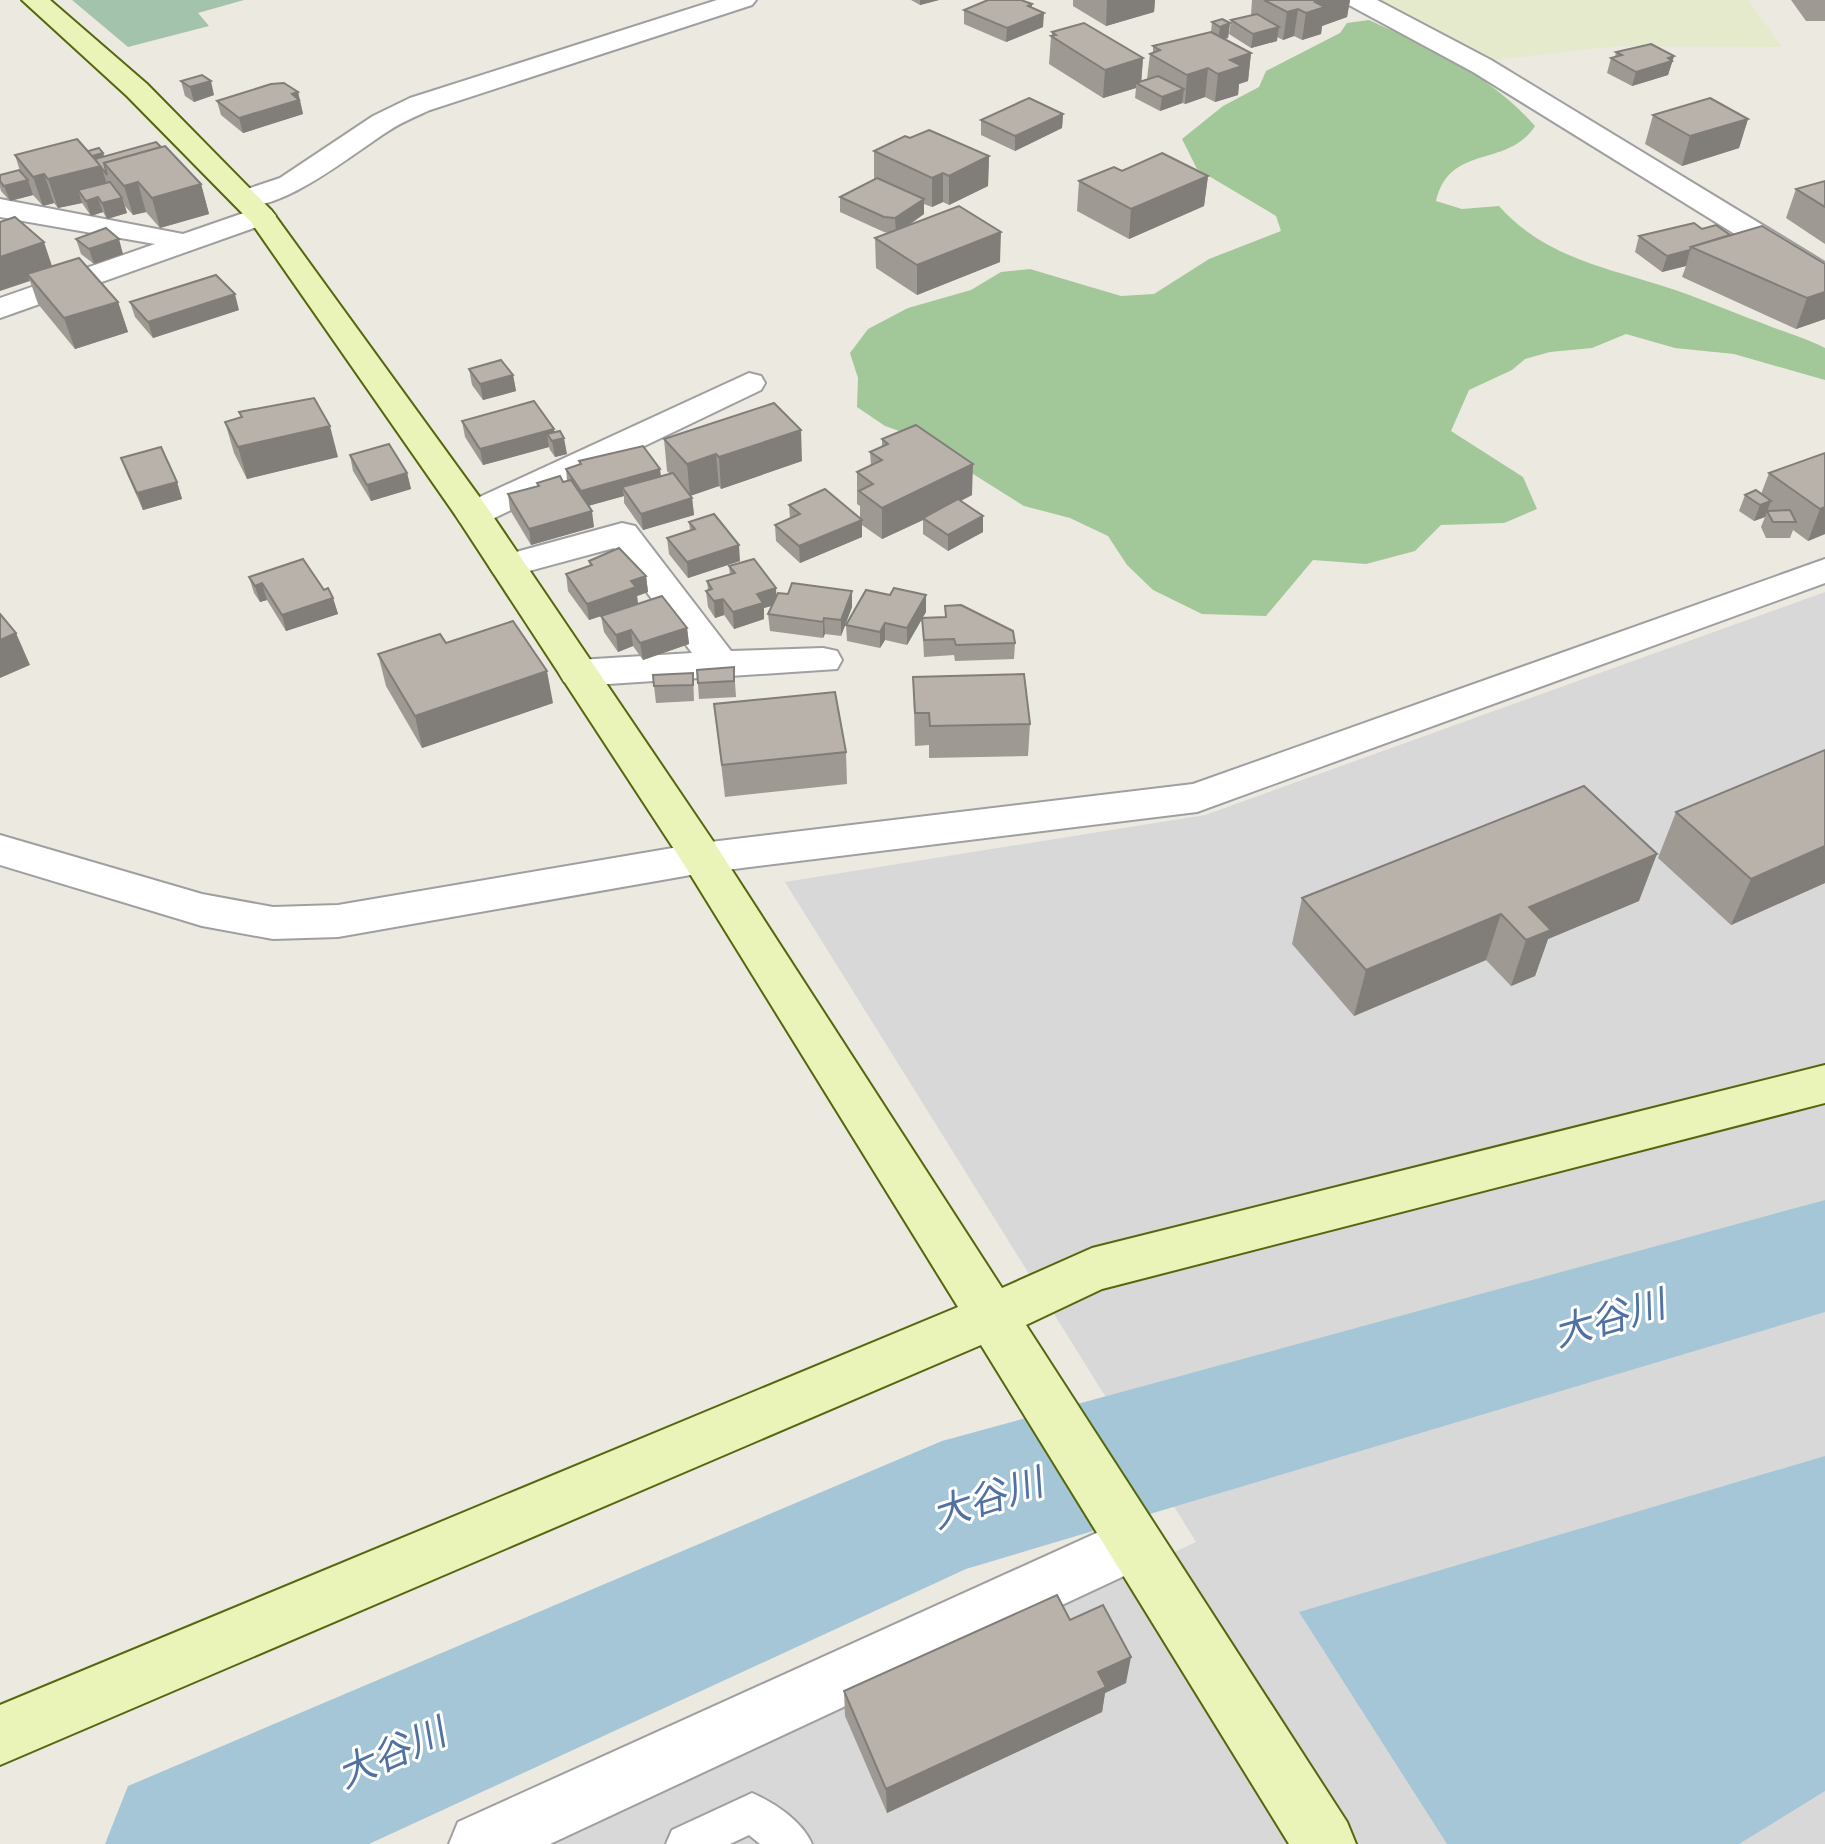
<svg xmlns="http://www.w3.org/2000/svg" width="1825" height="1844" font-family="Cabin,'Noto Sans JP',sans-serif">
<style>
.residential{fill:#d9d8d8}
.farmland{fill:#e5eacd}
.forest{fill:#a2c899}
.cemetery{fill:#a4c3ac}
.water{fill:#a4c6d6}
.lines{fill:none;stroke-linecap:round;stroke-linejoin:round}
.river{fill:#a4c6d6;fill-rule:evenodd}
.lane-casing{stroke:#9f9f9f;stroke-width:4}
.street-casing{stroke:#9f9f9f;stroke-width:4}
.secondary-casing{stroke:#54670d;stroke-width:4}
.lane{fill:#fff;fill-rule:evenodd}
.street{fill:#fff;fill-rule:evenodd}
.secondary{fill:#eaf3b8;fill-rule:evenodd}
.wall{fill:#9e9993}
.shaded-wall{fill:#817d78}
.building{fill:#b8b2ab;stroke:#817d78;stroke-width:2}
.labels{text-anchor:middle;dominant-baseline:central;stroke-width:6;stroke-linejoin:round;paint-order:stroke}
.near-water-label{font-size:38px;font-style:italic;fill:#5071a2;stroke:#fff}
</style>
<rect width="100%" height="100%" fill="#ece9e1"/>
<polygon class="residential" points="1825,592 1825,1844 553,1844 1196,1542 785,882 1205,815"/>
<polygon class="farmland" points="1375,0 1748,0 1782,47 1617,46 1495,60"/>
<path class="forest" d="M 1369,20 C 1431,48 1490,75 1535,126 C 1507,169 1450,143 1436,201 L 1462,209 L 1499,206 C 1543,256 1603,267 1663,286 C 1698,297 1729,311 1762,323 C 1783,332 1804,337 1825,348 L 1825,380 L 1734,354 L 1675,348 L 1626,334 L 1592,348 L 1550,352 L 1525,359 L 1512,370 L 1469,390 L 1451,431 L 1523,477 L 1537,509 L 1504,523 L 1441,525 L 1415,551 L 1366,564 L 1313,560 L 1266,616 L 1202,614 L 1153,590 L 1127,565 L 1108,536 L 1070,518 L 1024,506 L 973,474 L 933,443 L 885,426 L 857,407 L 858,378 L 850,353 L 868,329 L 908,308 L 971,290 L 1001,272 L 1030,269 L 1121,296 L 1154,294 L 1209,259 L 1281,231 L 1276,216 L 1197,169 L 1182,139 L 1223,106 L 1259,87 L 1266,71 L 1340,33 L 1347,23 Z"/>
<polygon class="cemetery" points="72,0 244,0 198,13 209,26 128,47"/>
<polygon class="water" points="1825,1456 1825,1791 1739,1844 1447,1844 1299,1612"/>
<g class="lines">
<polygon class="river" points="1825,1200 1825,1312 966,1569 369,1844 105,1844 128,1786 942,1441"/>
<defs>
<path id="lane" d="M 752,1793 C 775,1803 802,1821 812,1844 L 760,1844 L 749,1835 L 730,1844 L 666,1844 L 672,1830 Z"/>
<g id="street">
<path d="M 717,0 L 756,0 L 752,5 L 430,110 C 417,116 402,122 390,130 C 353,153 279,216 235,205 L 230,199 L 235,193 L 280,178 L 373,116 L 410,98 Z"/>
<polygon points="1345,0 1377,0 1491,60 1825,263 1825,285 1814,283 1473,72 1349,5"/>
<polygon points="0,199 183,234 261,207 271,210 276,216 271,222 0,318 0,298 155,244 0,217"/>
<polygon points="749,373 761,376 765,383 761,390 486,522 473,525 460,522 455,514 460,506"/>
<polygon points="622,523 635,526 731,651 823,648 837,651 842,660 837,669 578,686 564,682 559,673 564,664 578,660 692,653 614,548 507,577 494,574 489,566 494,558"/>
<polygon points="1825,559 1825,583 1197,812 702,873 338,937 273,939 202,926 0,865 0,835 202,894 273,907 338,905 702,843 1193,784"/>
<polygon points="1134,1516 1154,1524 1162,1543 1154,1562 550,1844 449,1844 458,1822"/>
</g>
<polygon id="secondary" points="22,0 50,0 147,84 271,210 486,506 717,847 1002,1288 1092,1248 1825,1065 1825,1103 1102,1289 1026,1325 1347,1822 1356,1844 1289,1844 981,1345 0,1765 0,1705 958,1307 687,869 456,516 251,222 127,96"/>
</defs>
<use href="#lane" class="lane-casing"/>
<use href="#street" class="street-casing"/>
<use href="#secondary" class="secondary-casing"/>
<use href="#lane" class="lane"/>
<use href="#street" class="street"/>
<use href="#secondary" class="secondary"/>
</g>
<g class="wall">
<polygon points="911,0 939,0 920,5"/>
<polygon points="1073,0 1155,0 1154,12 1106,26 1073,6"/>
<polygon points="1252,0 1350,0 1347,17 1322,26 1321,34 1302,40 1294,36 1283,40 1277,37 1277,41 1251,48 1229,34 1231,20 1251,15"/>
<polygon points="1791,0 1825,0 1825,21 1806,21"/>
<polygon points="1032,8 1043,27 1006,42 964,24 964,10"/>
<polygon points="1212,22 1230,23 1228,38 1224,39 1251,53 1248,81 1239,84 1238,95 1215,102 1205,97 1185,104 1183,103 1160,111 1135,98 1136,88 1103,98 1049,64 1051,36 1052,36 1052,32 1143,58 1141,81 1147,79 1150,54 1153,53 1153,46 1211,32"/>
<polygon points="1616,52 1674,56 1668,75 1632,86 1607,73 1611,58 1615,57"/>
<polygon points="181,81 214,95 194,102 185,96"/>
<polygon points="298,92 303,114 243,133 221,115 217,101"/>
<polygon points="1063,114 1062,128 1015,151 981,135 981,120"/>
<polygon points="1653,115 1748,119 1739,148 1682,166 1645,144"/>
<polygon points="910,138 989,156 988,186 949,205 943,202 932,207 924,204 924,214 908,226 1000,262 917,295 876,268 875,238 889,233 884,232 840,212 840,197 874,179 874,151"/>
<polygon points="88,151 103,153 104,156 201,184 209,214 160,228 146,212 133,215 125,206 127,213 107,219 103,212 91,216 82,203 58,208 54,203 43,206 33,195 10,201 1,191 0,187 0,175 20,171 15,155"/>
<polygon points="1122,171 1208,176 1204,206 1129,239 1077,211 1079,181"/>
<polygon points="1825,181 1825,244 1786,218 1796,189"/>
<polygon points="0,222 52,266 118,302 128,332 75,349 38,304 30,281"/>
<polygon points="1702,229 1730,235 1825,264 1825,319 1796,329 1682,277 1686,266 1662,272 1635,252 1639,236"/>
<polygon points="76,239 123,254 94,264 81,254"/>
<polygon points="130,302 239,310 153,338 135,317"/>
<polygon points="469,369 513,375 516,391 483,400 472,385"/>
<polygon points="239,412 338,457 247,479 234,453 225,422 241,417"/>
<polygon points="462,421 555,432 567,454 555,457 550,450 549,447 483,465 465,437"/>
<polygon points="664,439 802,461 721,489 719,486 690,496 692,498 694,515 643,530 624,503 624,496 588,506 594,527 531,545 510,510 508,494 537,486 537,483 567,481 566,469 580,465 579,461 660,469 661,476 670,474 667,471"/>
<polygon points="882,439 972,495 961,501 983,532 948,551 923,534 923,520 882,539 862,525 862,537 800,563 776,541 775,525 790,519 789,505 860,519 860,506 857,504 857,472 871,466 870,452 882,447"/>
<polygon points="1825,453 1825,534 1808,541 1793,530 1790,538 1766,538 1761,527 1767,512 1765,517 1754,521 1739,511 1745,495 1761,494 1769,473"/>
<polygon points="350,455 407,473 411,489 371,501 353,471"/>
<polygon points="121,458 177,482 182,499 143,510 127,474"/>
<polygon points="689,522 740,561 688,578 669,554 667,538 690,530"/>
<polygon points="589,561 646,576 648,592 637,596 638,604 687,628 689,644 643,660 633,646 618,652 604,632 601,616 589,620 568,591 566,574 590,566"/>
<polygon points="729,566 777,595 852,591 852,607 841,636 825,634 823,638 770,631 768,614 772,606 764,608 764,619 734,629 724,615 715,618 708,607 706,591 708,590 707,581 730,575"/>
<polygon points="249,577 324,590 333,598 338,614 286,631 267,600 260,602 254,593"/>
<polygon points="945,606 1015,643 1014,659 955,661 954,655 924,657 922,619 907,645 885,640 880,648 847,641 846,625 926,612 922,618 945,617"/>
<polygon points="446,643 553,703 422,748 386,686 378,654"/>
<polygon points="734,667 736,697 699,699 697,670"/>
<polygon points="693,673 694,701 656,703 654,686"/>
<polygon points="913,677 1030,724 1028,756 929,758 929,745 915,746"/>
<polygon points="714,704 846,752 847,784 725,797"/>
<polygon points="1825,750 1825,883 1731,925 1658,858 1676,812"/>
<polygon points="1302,898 1639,901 1548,939 1535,976 1511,986 1486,960 1354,1016 1292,944"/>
<polygon points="1070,1620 1126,1683 1105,1693 1102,1712 887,1813 845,1716 844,1691"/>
</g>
<g class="shaded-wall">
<polygon points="920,0 939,0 920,5"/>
<polygon points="1107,0 1155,0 1154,12 1106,26"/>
<polygon points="1320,0 1350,0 1347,17 1322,26 1321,34 1302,40 1306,13 1315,2"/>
<polygon points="1032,4 1031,18 1044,13 1043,27 1006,42 1007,28 1028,6"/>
<polygon points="1298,9 1294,36 1283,40 1287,12"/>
<polygon points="1230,23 1228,38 1218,41 1220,27"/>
<polygon points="1279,27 1277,41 1251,48 1253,34"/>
<polygon points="1251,53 1248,81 1239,84 1238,95 1215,102 1218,74 1230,60"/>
<polygon points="1674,56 1668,75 1632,86 1636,72"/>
<polygon points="1143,58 1141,86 1136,83 1136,88 1103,98 1105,70"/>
<polygon points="1208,68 1205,97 1185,104 1187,75"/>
<polygon points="211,81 214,95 194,102 190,87"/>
<polygon points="1184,89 1182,103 1160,111 1162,97"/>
<polygon points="298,92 303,114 243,133 239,118"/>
<polygon points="1063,114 1062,128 1015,151 1015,136"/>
<polygon points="1748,119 1739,148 1682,166 1690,136"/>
<polygon points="103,153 108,167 104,163 102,168 110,196 98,199 103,212 91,216 86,201 78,190 82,203 58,208 48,179 92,156"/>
<polygon points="989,156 988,186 949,205 949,176"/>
<polygon points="171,158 138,183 146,212 133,215 124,186"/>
<polygon points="943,173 943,202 932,207 932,178"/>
<polygon points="44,174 54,203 43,206 33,177"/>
<polygon points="1208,176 1204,206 1129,239 1131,209"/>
<polygon points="28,180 33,195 10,201 4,186"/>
<polygon points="201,184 209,214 160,228 152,198"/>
<polygon points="122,198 127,213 107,219 102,203"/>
<polygon points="924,199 924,214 896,233 895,218"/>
<polygon points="1001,232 1000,262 917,295 917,265"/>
<polygon points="119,239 123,254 94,264 89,249"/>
<polygon points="44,242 54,272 27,274 30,281 0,291 0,257"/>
<polygon points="1690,250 1686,266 1662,272 1667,256"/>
<polygon points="1825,292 1825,319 1796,329 1807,298"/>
<polygon points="235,294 239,310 153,338 148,322"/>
<polygon points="118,302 128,332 75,349 64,318"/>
<polygon points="513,375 516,391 483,400 480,384"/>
<polygon points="330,426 338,457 247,479 238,447"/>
<polygon points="554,429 556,440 564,438 567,454 555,457 552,441 547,434 549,447 483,465 480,449"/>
<polygon points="801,430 802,461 721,489 719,457"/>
<polygon points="716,454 719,486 690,496 687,464"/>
<polygon points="973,464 972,495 924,519 923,518 923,520 882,539 882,508"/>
<polygon points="660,469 661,485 622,487 624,496 584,507 581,491"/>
<polygon points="407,473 411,489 371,501 367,485"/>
<polygon points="177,482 182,499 143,510 137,493"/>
<polygon points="692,498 694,515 643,530 641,514"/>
<polygon points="1771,501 1765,517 1754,521 1760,505"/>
<polygon points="1825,507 1825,534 1808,541 1820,509"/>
<polygon points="592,511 594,527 531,545 529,529"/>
<polygon points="983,516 983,532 948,551 948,535"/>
<polygon points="862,520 862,537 800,563 799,546"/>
<polygon points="739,545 740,561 688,578 687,562"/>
<polygon points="646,576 648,592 637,596 638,604 589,620 587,604 631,581"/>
<polygon points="262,583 267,600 260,602 255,586"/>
<polygon points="776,588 777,604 764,608 764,619 734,629 733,612 757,594"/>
<polygon points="852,591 852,607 841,636 841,620"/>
<polygon points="926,595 926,612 907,645 907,628"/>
<polygon points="333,598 338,614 286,631 282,615"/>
<polygon points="723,599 724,615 715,618 714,601"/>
<polygon points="824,618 825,634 823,638 823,622"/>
<polygon points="885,623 885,640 880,648 880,632"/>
<polygon points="687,628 689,644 643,660 640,643"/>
<polygon points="631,630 633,646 618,652 616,635"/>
<polygon points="16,633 30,665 0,678 0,640"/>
<polygon points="547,671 553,703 422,748 415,716"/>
<polygon points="1825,846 1825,883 1731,925 1751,879"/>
<polygon points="1657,854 1639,901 1548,939 1535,976 1511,986 1526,940 1529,907"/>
<polygon points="1501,914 1486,960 1354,1016 1366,970"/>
<polygon points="1131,1657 1126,1683 1105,1693 1102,1712 887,1813 886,1789 1098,1672"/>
</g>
<g class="building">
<polygon points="988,0 1021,0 1032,4 1028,6 1044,13 1007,28 964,10"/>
<polygon points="1264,0 1320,0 1315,2 1325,7 1306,13 1298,9 1287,12"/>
<polygon points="1257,14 1279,27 1253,34 1231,20"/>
<polygon points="1222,19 1230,23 1220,27 1212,22"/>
<polygon points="1084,23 1143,58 1105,70 1051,36 1056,35 1052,32"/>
<polygon points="1211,32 1251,53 1230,60 1242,66 1218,74 1208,68 1187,75 1150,54 1160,50 1153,46"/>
<polygon points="1651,44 1674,56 1668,58 1672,61 1636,72 1611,58 1622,55 1616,52"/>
<polygon points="202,75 211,81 190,87 181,81"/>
<polygon points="1158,76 1184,89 1162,97 1136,83"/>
<polygon points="284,83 298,92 292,94 299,100 239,118 217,101 271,84"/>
<polygon points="1029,98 1063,114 1015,136 981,120"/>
<polygon points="1710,98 1748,119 1690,136 1653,115"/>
<polygon points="929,130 989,156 949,176 943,173 932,178 874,151 905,136 910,138"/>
<polygon points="77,139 101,166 48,179 44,174 33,177 15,155"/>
<polygon points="156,142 161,147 104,163 107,175 95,159"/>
<polygon points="165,146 201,184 152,198 138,182 124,186 104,163"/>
<polygon points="99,148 103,153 92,156 88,151"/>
<polygon points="1162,153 1208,176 1131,209 1079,181 1114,167 1122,171"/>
<polygon points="19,170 28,180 4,186 0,181 0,175"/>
<polygon points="877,178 924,199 895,218 884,217 840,197"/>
<polygon points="1825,181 1825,207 1796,189"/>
<polygon points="110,182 122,198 102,203 98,197 86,201 78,190"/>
<polygon points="959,206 1001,232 917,265 875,238"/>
<polygon points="15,217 44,242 0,257 0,222"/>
<polygon points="1694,223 1702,229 1716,225 1730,235 1691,247 1690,250 1667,256 1639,236"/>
<polygon points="1762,226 1825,264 1825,292 1807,298 1691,247"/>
<polygon points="106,228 119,239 89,249 76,239"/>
<polygon points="79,258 118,302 64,318 27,274"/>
<polygon points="216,275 235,294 148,322 130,302"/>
<polygon points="501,360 513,375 480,384 469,369"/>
<polygon points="314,398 330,426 238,447 225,422 242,417 239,412"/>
<polygon points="534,401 554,429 480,449 462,421"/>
<polygon points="774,403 801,430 719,457 716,454 687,464 664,439"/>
<polygon points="916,425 973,464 882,508 859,491 873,484 857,472 882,460 870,452 888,444 882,439"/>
<polygon points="560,431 564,438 552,441 547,434"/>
<polygon points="389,444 407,473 367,485 350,455"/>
<polygon points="643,446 660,469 581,491 566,469 581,464 579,461"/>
<polygon points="161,447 177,482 137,493 121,458"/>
<polygon points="1825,453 1825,507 1820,509 1769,473"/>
<polygon points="673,473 692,498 641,514 622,487"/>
<polygon points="560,476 563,482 571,480 592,511 529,529 508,494 539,486 537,483"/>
<polygon points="825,489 862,520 799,546 775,525 800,514 789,505"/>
<polygon points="1756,490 1771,501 1760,505 1745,495"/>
<polygon points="958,499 983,516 948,535 923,518"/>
<polygon points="1790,510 1796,522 1773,522 1767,511"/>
<polygon points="714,514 739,545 687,562 667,538 695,529 689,522"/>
<polygon points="619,548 646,576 631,581 636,587 587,604 566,574 592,565 589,561"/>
<polygon points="303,559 324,590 328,588 333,598 282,615 262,583 255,586 249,577"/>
<polygon points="754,559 776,588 757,594 763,603 733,612 723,599 714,601 706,591 712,589 707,581 735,573 729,566"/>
<polygon points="792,583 852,591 841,620 824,618 823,622 768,614 778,593 788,594"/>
<polygon points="894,588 926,595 907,628 885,623 880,632 846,625 866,590 890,595"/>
<polygon points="662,596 687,628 640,643 631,630 616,635 601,616"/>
<polygon points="961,605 1013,631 1015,643 956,645 954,639 924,640 922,618 946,617 945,606"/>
<polygon points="0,614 16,633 0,640"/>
<polygon points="513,621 547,671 415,716 378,654 440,634 446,643"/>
<polygon points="734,667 734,681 698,683 697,670"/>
<polygon points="693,673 693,685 654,686 653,675"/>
<polygon points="1024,674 1030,724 930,726 929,713 915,713 913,677"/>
<polygon points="835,692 846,752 722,765 714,704"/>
<polygon points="1825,750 1825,846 1751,879 1676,812"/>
<polygon points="1584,786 1657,854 1529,907 1551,930 1526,940 1501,914 1366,970 1302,898"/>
<polygon points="1057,1595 1070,1620 1103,1605 1131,1657 1098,1672 1106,1687 886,1789 844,1691"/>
</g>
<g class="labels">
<g class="near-water-label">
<text transform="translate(1609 1318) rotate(-16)">大谷川</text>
<text transform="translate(987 1498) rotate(-18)">大谷川</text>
<text transform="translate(391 1753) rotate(-24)">大谷川</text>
</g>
</g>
</svg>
